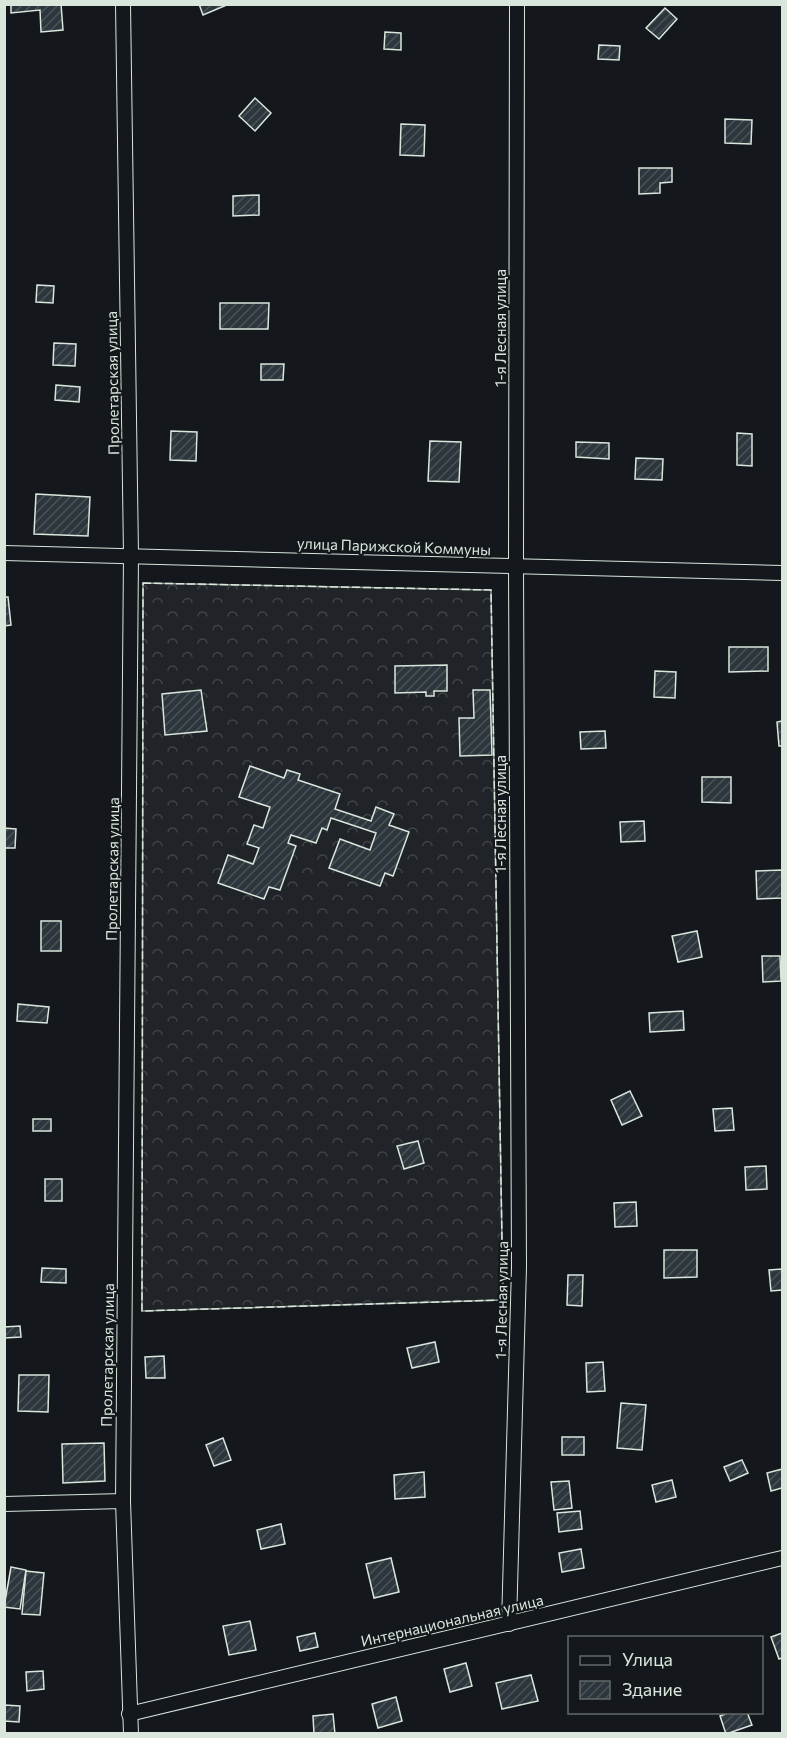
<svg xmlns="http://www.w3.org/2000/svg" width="787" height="1738" font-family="Commissioner,sans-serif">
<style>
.forest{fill:url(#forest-crowns);stroke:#939e99;stroke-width:1.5}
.building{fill:url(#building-hatch);stroke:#d8e6dc;stroke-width:1.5}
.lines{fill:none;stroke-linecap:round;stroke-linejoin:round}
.street-casing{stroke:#d8e6dc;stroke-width:16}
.street{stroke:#14181c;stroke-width:14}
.fence{stroke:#d8e6dc;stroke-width:1.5;stroke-dasharray:8 3;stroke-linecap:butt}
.labels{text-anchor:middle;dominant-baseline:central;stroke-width:4.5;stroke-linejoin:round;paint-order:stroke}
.street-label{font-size:15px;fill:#d8e6dc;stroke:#14181c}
</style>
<defs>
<pattern id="forest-crowns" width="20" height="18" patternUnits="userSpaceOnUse" patternTransform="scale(1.5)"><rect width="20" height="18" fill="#202428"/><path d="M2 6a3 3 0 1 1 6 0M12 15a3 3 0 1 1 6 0" fill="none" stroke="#404447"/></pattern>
<pattern id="building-hatch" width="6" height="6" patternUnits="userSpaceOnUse" patternTransform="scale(1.5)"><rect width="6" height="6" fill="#2c363c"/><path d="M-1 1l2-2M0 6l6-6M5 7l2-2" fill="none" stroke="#4a5358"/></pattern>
</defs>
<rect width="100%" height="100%" fill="#14181c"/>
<polygon class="forest" points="143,583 491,590 503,1300 142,1311"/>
<g class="building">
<polygon points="11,4 61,4 63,30 41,32 40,10 11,13"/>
<polygon points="199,4 229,4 203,15"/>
<polygon points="665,8 677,19 659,39 646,28"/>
<polygon points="385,32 401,33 401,50 384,49"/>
<polygon points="599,45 620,46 619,60 598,59"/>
<polygon points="255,98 271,113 255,131 239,116"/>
<polygon points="725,119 752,120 751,144 725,143"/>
<polygon points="401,124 425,125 424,156 400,155"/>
<polygon points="639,168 672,168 672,182 660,183 660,193 639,194"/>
<polygon points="259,195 259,215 233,216 233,196"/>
<polygon points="37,285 54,286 53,303 36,302"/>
<polygon points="220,303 269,303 268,329 220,329"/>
<polygon points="54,343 76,344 75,366 53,365"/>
<polygon points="261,364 284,364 283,380 261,380"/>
<polygon points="56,385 80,387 79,402 55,400"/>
<polygon points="171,431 197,432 196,461 170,460"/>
<polygon points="737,433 752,434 752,466 737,465"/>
<polygon points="430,441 461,442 459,482 428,481"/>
<polygon points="576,442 609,443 609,459 576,457"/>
<polygon points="636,458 663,459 662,480 635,479"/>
<polygon points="36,494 90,497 88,536 34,534"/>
<polygon points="4,597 8,597 11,625 4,626"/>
<polygon points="729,647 768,647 768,671 729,672"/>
<polygon points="447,665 447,691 434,691 434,696 426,696 426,692 395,693 395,666"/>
<polygon points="655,671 676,672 675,698 654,697"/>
<polygon points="201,690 207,731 165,735 162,694"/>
<polygon points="473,690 490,690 492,755 460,756 459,718 474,718"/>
<polygon points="782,721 782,746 779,746 777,722"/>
<polygon points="605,731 606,748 581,749 580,732"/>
<polygon points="250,766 284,778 287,770 300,774 298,780 340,794 335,809 371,821 376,807 394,814 389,825 409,832 393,876 385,873 380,886 329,868 340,839 370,850 376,833 331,818 327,830 322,828 316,843 291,835 288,843 296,846 280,890 269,887 264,899 218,883 228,855 253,864 259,848 247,844 254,825 263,828 270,807 239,797"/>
<polygon points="702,777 731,777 731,803 702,802"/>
<polygon points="644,821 645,841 621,842 620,822"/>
<polygon points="4,828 16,829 15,848 4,848"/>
<polygon points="782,870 782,898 757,899 756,871"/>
<rect x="41" y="921" width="20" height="30"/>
<polygon points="697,931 702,957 678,962 672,936"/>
<polygon points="762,956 780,956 781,981 763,982"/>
<polygon points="18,1004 49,1007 47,1023 17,1021"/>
<polygon points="683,1011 684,1030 650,1032 649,1013"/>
<polygon points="630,1091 642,1116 622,1125 611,1100"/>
<polygon points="732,1108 734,1130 715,1131 713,1109"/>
<rect x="33" y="1119" width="18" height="12"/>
<polygon points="418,1141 424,1163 404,1169 397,1146"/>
<polygon points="766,1166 767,1189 746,1190 745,1167"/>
<rect x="45" y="1179" width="17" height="22"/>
<polygon points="636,1202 637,1226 615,1227 614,1203"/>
<polygon points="664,1250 697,1250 697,1277 664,1278"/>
<polygon points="42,1268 66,1269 66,1283 41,1282"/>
<polygon points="782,1269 782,1290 771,1291 769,1270"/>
<polygon points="568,1275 583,1275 582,1306 567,1305"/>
<polygon points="20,1326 21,1337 4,1338 4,1327"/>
<polygon points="435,1342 439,1362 412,1368 407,1348"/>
<polygon points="164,1356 165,1378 146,1378 145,1357"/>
<polygon points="603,1362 605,1391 587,1392 586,1363"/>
<polygon points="19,1375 49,1375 48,1412 18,1411"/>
<polygon points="621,1403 646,1405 642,1450 617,1448"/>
<rect x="562" y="1437" width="22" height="18"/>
<polygon points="223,1438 231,1460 214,1466 206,1445"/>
<polygon points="104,1443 105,1481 63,1483 62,1444"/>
<polygon points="742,1460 748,1473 730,1481 724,1467"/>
<polygon points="782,1469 782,1488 771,1491 767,1473"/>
<polygon points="424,1472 425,1497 395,1499 394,1475"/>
<polygon points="672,1480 676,1497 656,1502 652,1485"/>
<polygon points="569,1481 572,1508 554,1510 551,1482"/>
<polygon points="580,1511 582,1529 559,1532 557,1513"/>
<polygon points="281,1524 285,1544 261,1549 257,1530"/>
<polygon points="581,1549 584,1568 562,1572 559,1553"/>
<polygon points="391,1558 399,1592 374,1598 366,1564"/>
<polygon points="11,1567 26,1570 20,1609 4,1607"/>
<polygon points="26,1571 44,1573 40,1615 22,1614"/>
<polygon points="250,1621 256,1650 229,1655 223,1626"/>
<polygon points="315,1633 318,1647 300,1651 297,1637"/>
<polygon points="782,1633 782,1658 779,1659 771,1637"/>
<polygon points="466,1663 472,1686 450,1692 444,1669"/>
<polygon points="43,1671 44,1689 27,1691 26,1672"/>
<polygon points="531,1675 538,1701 502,1709 496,1683"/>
<polygon points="396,1697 402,1721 378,1728 372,1704"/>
<polygon points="4,1705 20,1706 19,1722 4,1721"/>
<polygon points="730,1712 747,1712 752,1725 726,1734 720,1716"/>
<polygon points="333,1714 335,1734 314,1734 313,1716"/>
</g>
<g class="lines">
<defs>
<g id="street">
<polyline points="123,4 131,555 123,1501 131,1734"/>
<polyline points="4,553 782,573"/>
<polyline points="4,1504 123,1501"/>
<polyline points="509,1624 519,1267 516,566 517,4"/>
<polyline points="129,1714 782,1558"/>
</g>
</defs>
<use href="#street" class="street-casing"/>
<use href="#street" class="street"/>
<polygon class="fence" points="143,583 491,590 503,1300 142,1311"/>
</g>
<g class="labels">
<g class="street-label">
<text transform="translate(500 328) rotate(-90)">1-я Лесная улица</text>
<text transform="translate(112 383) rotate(-91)">Пролетарская улица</text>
<text transform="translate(394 546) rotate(2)">улица Парижской Коммуны</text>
<text transform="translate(500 814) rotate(-90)">1-я Лесная улица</text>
<text transform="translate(112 869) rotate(-89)">Пролетарская улица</text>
<text transform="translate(501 1300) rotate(-89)">1-я Лесная улица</text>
<text transform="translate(107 1355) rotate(-89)">Пролетарская улица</text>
<text transform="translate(452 1620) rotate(-13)">Интернациональная улица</text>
</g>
</g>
<rect width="787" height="1738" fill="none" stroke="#d8e6dc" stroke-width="12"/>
<rect x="568" y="1636" width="195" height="78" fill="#14181c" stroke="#626a69" stroke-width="1.5"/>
<rect x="580" y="1656" width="30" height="9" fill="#14181c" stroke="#626a69" stroke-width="1.5"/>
<text x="622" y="1666" font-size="18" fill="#d8e6dc">Улица</text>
<rect x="580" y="1681" width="30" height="18" fill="url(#building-hatch)" stroke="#626a69" stroke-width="1.5"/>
<text x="622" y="1696" font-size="18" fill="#d8e6dc">Здание</text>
</svg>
